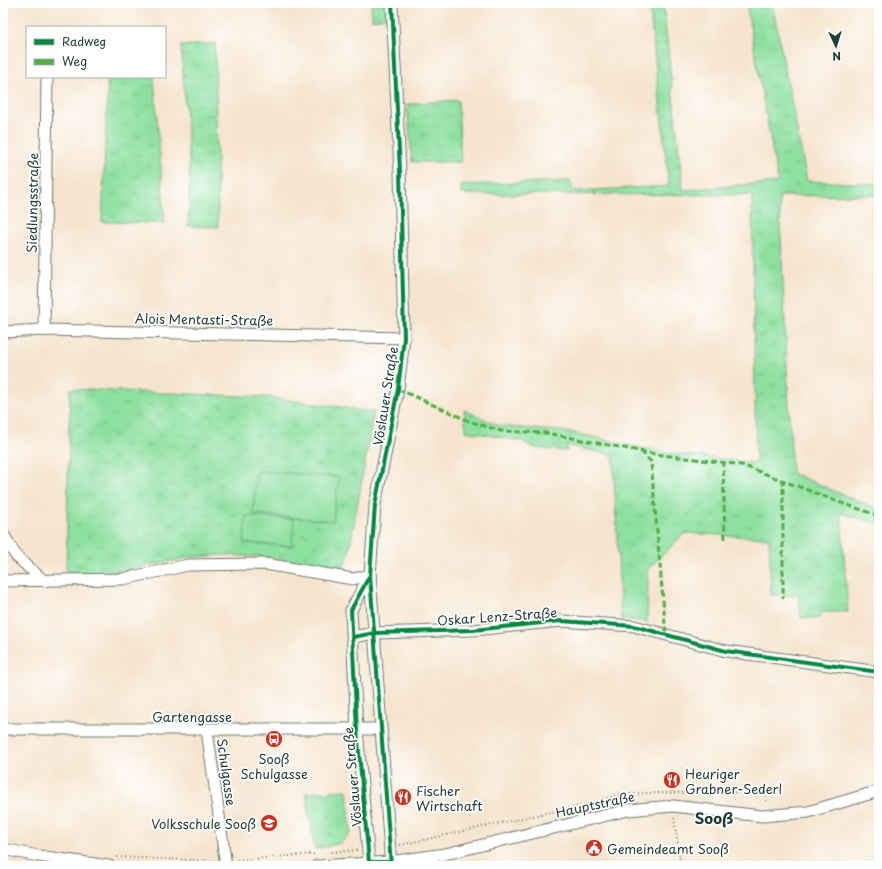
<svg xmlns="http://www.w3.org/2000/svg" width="882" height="869" font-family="'Playpen Sans',sans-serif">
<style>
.grass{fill:url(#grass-tufts);stroke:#568e6a}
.pitch{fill:#8ee0a0;stroke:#568e6a}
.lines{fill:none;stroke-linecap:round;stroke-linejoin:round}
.minor-casing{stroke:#6a786a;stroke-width:13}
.path{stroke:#6a786a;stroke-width:2;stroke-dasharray:1 3;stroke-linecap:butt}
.minor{stroke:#fff;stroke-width:11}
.quiet{stroke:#52ad45;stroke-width:3;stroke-dasharray:6 3;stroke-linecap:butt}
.cycleway-casing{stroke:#fff;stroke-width:6}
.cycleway{stroke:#00873e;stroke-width:4}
.labels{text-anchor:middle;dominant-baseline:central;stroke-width:3.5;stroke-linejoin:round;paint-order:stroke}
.street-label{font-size:13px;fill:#1f3d34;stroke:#fff}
.poi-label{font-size:13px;fill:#1f3d34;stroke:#fff;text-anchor:start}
.quarter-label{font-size:15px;font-weight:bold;fill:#1f3d34;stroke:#fff}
</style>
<defs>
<pattern id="grass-tufts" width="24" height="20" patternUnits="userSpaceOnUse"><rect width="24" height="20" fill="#8ee0a0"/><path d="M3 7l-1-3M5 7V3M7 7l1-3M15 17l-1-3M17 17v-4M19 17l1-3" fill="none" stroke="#7ac18a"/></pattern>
</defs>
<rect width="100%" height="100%" fill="#fff"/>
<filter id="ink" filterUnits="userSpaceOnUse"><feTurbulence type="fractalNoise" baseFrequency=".025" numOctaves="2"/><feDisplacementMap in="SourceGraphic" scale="8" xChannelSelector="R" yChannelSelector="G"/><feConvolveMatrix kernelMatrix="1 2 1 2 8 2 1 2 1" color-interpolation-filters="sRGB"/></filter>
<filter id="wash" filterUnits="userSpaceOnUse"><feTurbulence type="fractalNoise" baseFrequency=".012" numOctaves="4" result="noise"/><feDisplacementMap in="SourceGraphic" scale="16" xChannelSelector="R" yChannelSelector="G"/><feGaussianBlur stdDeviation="0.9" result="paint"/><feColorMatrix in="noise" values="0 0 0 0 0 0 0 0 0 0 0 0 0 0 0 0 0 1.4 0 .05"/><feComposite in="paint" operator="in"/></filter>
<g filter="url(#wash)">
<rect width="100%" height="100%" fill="#f6e5ce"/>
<g class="grass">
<polygon points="371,3 386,3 387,16 372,20"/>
<polygon points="649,3 663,3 683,190 778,182 746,3 772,3 807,181 879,184 879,195 779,196 792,473 879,510 879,524 841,513 848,612 821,612 820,618 801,618 799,595 771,595 769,538 685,533 648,569 647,622 621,619 613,455 567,445 567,451 534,448 522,441 466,431 464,410 500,426 570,432 662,452 756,463 752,195 461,194 461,185 570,181 573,191 669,186"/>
<polygon points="215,43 218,227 188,226 190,177 181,46"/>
<polygon points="108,77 154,77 165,223 102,222"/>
<polygon points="458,100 461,162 412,162 407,104"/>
<polygon points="70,389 267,397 374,412 348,557 342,570 275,558 227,555 192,557 96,576 66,571"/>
<polygon points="347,790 351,833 341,843 315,849 306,793"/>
</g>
<g class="pitch">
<polygon points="257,471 339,477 333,521 253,514"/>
<polygon points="246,516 294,519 292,546 244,543"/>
</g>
</g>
<g filter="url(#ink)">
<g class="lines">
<defs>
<g id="minor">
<polyline points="44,330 47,77"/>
<polyline points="3,332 44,330 404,338"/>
<polyline points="3,534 16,556 44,581"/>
<polyline points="3,581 123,579 188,565 265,564 353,579 370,575"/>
<polyline points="353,637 375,633 473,630 561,621 634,626 726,651 879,672"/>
<polyline points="3,729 380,729"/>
<polyline points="207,730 226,866"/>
<polyline points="3,849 38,856 109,866"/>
<polyline points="369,862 357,730 351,610 370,575"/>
<polyline points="317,866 390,862 445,854 628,810 673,806 762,816 808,812 879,791"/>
<polyline points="391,866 370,575 375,505 398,389 404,338 400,172 392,3"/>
</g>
</defs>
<use href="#minor" class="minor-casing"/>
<g class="path">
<polyline points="674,818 681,866"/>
<polyline points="400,845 592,803 616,795 646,793 766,792 766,804"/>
<polyline points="332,852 358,850"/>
<polyline points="117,857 214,861"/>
<polyline points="237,860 316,854"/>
</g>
<use href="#minor" class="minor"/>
<g class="quiet">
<polyline points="398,389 469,421 501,431 546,433 655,454 742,465 836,501 879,516"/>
<polyline points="641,451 651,462 666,635"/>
<polyline points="723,461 725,541"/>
<polyline points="783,479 783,598"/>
</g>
<defs>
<g id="cycleway">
<polyline points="370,575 351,610 357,730 369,862 390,862"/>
<polyline points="353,637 375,633 473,630 561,621 634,626 726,651 879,672"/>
<polyline points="391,866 370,575 375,505 398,389 404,338 400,172 392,3"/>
</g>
</defs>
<use href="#cycleway" class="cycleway-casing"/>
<use href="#cycleway" class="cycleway"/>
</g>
</g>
<defs>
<symbol id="bus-disc" viewBox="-11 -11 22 22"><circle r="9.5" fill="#c8321e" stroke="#fff"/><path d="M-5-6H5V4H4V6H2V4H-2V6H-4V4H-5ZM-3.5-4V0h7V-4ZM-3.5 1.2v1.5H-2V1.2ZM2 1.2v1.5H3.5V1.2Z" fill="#fff"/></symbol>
<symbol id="restaurant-disc" viewBox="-11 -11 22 22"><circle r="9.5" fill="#c8321e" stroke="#fff"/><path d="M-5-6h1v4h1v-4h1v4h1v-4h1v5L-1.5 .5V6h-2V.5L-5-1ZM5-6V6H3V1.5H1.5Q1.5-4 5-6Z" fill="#fff"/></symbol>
<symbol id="school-disc" viewBox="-11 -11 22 22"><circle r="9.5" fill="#c8321e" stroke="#fff"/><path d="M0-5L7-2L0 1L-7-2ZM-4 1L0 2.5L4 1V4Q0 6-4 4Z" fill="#fff"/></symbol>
<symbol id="civic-disc" viewBox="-11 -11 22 22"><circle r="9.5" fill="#c8321e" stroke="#fff"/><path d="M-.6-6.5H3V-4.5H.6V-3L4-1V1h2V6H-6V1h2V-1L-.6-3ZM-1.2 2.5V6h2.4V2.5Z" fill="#fff"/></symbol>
</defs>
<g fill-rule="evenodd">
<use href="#bus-disc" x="264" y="729" width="20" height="20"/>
<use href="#restaurant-disc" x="662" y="770" width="20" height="20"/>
<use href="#restaurant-disc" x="393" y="787" width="20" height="20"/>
<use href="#school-disc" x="259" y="813" width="20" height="20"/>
<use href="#civic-disc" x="584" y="838" width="20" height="20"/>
</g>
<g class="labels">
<g class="street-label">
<text transform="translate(32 203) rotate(-89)">Siedlungsstraße</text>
<text transform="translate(204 319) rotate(1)">Alois Mentasti-Straße</text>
<text transform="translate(385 396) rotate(-81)">Vöslauer Straße</text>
<text transform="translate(497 616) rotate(-4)">Oskar Lenz-Straße</text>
<text x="192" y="716">Gartengasse</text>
<text transform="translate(227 772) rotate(82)">Schulgasse</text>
<text transform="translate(352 777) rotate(-95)">Vöslauer Straße</text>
<text transform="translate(595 804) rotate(-12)">Hauptstraße</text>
</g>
<g class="poi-label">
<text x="274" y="758" text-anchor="middle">Sooß<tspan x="274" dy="15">Schulgasse</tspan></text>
<text x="685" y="773">Heuriger<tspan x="685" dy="15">Grabner-Sederl</tspan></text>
<text x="416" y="790">Fischer<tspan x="416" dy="15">Wirtschaft</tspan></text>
<text x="256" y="823" text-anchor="end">Volksschule Sooß</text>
<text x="607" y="848">Gemeindeamt Sooß</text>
</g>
<g class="quarter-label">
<text x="714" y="817">Sooß</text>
</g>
</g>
<rect width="882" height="869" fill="none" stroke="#fff" stroke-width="16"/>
<rect x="26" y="26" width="140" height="52" fill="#ffffff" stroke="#a5b1ae"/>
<rect x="34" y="39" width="20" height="6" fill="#00873e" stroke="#a5b1ae"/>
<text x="62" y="46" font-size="12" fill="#1f3d34">Radweg</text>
<rect x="34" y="59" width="20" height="6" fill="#52ad45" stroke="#a5b1ae"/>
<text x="62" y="66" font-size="12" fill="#1f3d34">Weg</text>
<g transform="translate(836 46) rotate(176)" stroke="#ffffff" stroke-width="3" paint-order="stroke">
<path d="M0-3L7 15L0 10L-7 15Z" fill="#1f3d34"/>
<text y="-6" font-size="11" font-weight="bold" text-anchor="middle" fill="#1f3d34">N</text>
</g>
</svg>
